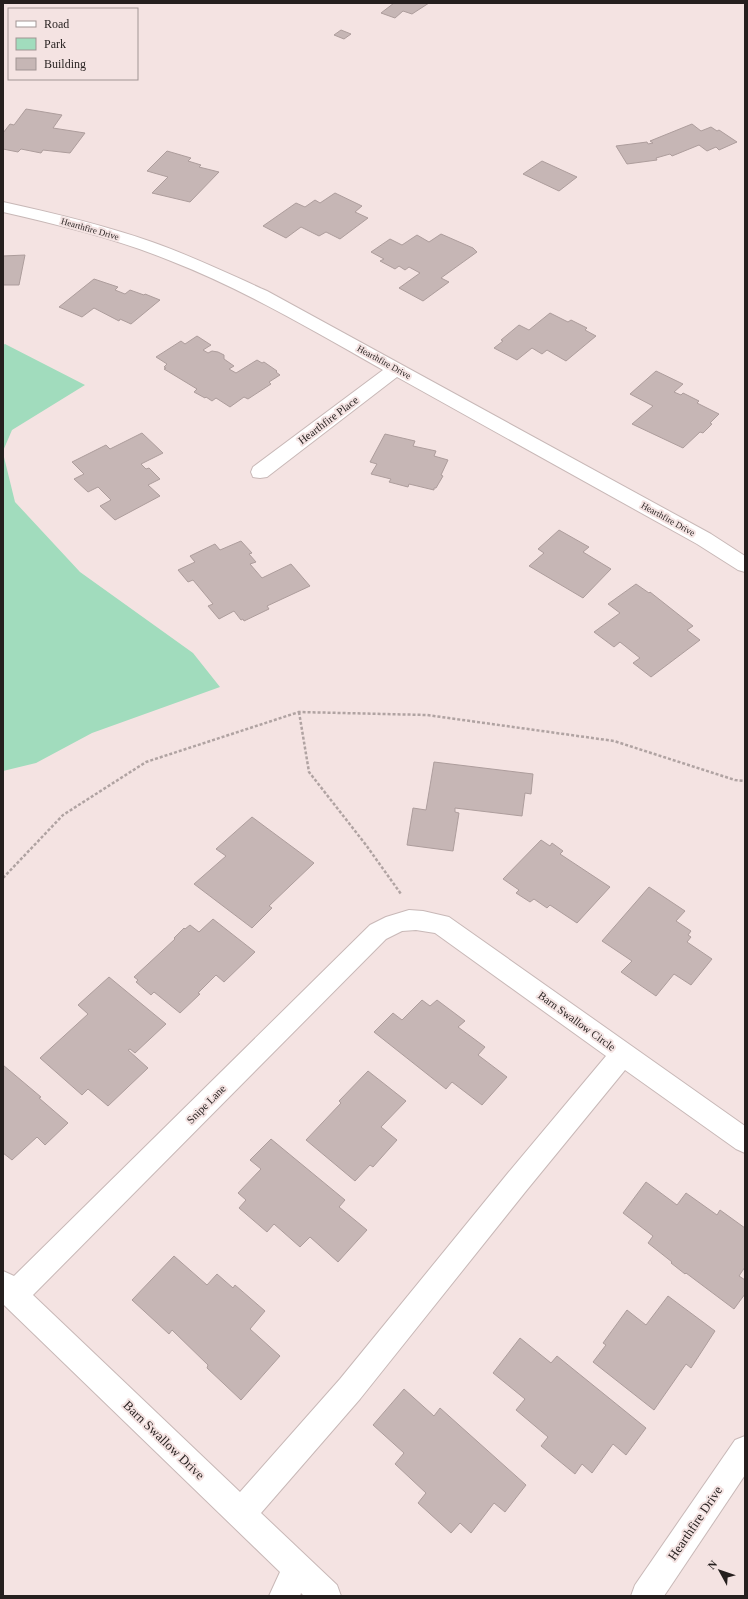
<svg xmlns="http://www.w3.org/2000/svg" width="748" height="1599" font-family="'Times New Roman',serif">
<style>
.green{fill:#a1dcbd}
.building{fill:#c6b6b5;stroke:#ad9d9c}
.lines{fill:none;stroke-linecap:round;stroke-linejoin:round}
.minor-casing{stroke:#c8b8b7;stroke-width:2}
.path{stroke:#b0a3a2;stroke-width:2.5;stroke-dasharray:3 2;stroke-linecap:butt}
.minor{fill:#fff;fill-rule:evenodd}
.labels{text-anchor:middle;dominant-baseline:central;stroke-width:4;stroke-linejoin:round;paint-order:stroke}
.far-street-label{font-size:9px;fill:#251f1e;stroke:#f4e3e2}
.street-label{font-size:11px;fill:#251f1e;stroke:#f4e3e2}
.near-street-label{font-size:13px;fill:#251f1e;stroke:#f4e3e2}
</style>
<rect width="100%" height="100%" fill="#f4e3e2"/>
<g class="green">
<polygon points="5,344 85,385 12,430 3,451 3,345"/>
<polygon points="3,453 15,502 80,572 193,653 220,687 92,733 36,763 3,771"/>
</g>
<g class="building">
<polygon points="394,3 429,3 412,14 403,11 395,18 381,13"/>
<polygon points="341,30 351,34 344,39 334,35"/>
<polygon points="26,109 62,115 53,128 85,133 70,153 43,150 41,153 21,149 18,152 3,149 3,133 10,124 14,125"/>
<polygon points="692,124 701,131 711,127 717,131 719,130 737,142 719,150 716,147 707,151 699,145 672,156 670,154 656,158 657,160 627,164 616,146 647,142 648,144 653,143 650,141"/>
<polygon points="167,151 191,158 188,161 201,165 199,167 219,172 190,202 152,193 168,177 147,171"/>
<polygon points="542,161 577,177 559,191 523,174"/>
<polygon points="335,193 362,206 355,212 368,218 340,239 326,232 319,236 301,227 286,238 263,226 296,203 305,207 315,200 320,203"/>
<polygon points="441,234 473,248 477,252 441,278 449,282 423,301 399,288 420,273 409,267 405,270 399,266 395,269 380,261 384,259 371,252 390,239 402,245 417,235 429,242"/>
<polygon points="3,253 3,256 25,255 19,285 3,285"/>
<polygon points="94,279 118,287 115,290 125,294 130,290 144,295 145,294 160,300 131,324 120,319 119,321 94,308 82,317 59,307"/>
<polygon points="550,313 568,322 571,320 587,328 585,330 596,336 566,361 547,350 542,354 532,348 517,360 494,348 503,341 501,340 519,325 529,330"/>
<polygon points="197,336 211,345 203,350 208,353 212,351 218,352 224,355 224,359 234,366 229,369 236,373 257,360 262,363 264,362 277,371 276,372 280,375 269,382 271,384 248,399 244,397 230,407 216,398 212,401 206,397 205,398 194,392 197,389 164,369 166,368 164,367 167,364 156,357 181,341 185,344"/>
<polygon points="656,371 683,384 674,392 681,395 683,393 699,401 697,403 719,414 710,423 712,424 703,433 700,432 683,448 632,424 653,406 630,394"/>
<polygon points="142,433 163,453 141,464 146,469 149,468 160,479 148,485 160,496 115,520 100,506 111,500 98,487 88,492 74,479 84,474 72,462 106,445 110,449"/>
<polygon points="385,434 415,441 413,446 436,451 434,456 448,460 441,475 443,476 436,488 434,488 434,490 409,484 408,487 389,482 391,479 371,474 377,464 370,462"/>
<polygon points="559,530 589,547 583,552 611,569 583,598 529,566 544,553 538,549"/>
<polygon points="241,541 252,553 249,554 256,562 250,564 262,578 291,564 310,586 267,606 269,609 244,621 243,619 241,620 234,611 219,619 208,606 213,604 193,580 188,582 178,570 195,562 190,556 215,544 220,550"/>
<polygon points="636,584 649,593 650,592 693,626 687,630 700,640 651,677 633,663 640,658 620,642 614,647 594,632 620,613 608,604"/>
<polygon points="434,762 533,774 531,794 525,793 522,816 455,808 455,812 459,813 453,851 407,845 413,808 426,810"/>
<polygon points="252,817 314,863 269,906 272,908 252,928 194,884 226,856 216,849"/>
<polygon points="541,840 550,846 552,843 563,851 560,854 610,887 577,923 550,905 547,908 534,899 530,902 516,893 519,890 503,879"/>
<polygon points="649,887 685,911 676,921 691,931 688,935 691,937 687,942 712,959 691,985 674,974 656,996 621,972 632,961 602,941"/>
<polygon points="213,919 255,952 224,982 216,975 198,993 200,994 180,1013 154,992 151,995 136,982 138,980 134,977 175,939 174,938 184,928 185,929 190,925 199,932"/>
<polygon points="109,977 166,1024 135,1053 130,1049 128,1050 148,1068 108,1106 88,1089 82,1095 40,1058 88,1014 78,1005"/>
<polygon points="422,1000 430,1006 437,1000 465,1021 458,1027 485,1047 478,1055 507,1077 482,1105 452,1082 446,1089 374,1032 393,1013 402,1020"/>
<polygon points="3,1065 41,1097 39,1098 68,1123 45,1145 37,1137 12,1160 3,1153"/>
<polygon points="368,1071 406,1101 381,1127 397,1140 373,1167 370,1165 355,1181 306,1140 341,1103 339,1101"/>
<polygon points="271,1139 345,1200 339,1207 367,1230 338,1262 310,1237 300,1247 274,1224 267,1232 239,1208 246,1200 238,1193 261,1169 250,1160"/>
<polygon points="646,1182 677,1205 686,1193 717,1215 720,1210 745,1228 745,1267 739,1276 745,1280 745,1294 734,1309 686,1273 685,1274 671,1263 672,1262 648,1243 653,1236 623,1213"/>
<polygon points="174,1256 207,1285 217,1274 233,1288 235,1285 265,1311 250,1329 280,1356 241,1400 207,1368 208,1365 172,1330 169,1334 132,1300"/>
<polygon points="668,1296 715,1331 691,1368 686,1364 654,1410 593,1362 606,1345 603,1343 627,1310 646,1325"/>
<polygon points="520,1338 551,1363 557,1356 646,1428 626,1455 613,1444 592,1473 582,1464 575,1474 541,1446 548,1437 516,1410 525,1399 493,1373"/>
<polygon points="404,1389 434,1416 440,1408 526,1485 505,1512 494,1503 471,1533 460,1523 451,1533 418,1503 426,1493 395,1464 404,1453 373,1425"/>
</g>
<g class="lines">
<defs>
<g id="minor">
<path d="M 3,202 C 53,213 104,225 152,242 C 192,256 229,274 267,291 L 711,534 L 745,556 L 745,572 L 738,570 L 697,544 L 397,377 L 267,477 L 260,478 L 253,477 L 251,472 L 253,467 L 383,370 C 314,331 245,290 171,261 C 117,239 60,225 3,212 Z"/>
<path d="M 409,910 L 423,911 L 449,917 L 745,1126 L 745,1153 L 736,1149 L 625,1070 L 526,1191 L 360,1399 L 261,1513 L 337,1585 L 341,1596 L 304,1596 L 301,1593 L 300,1596 L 269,1596 L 280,1572 L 4,1305 L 3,1303 L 3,1271 L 14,1276 L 370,925 L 386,917 ZM 416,930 L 435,933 L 606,1056 L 508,1173 L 340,1379 L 240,1492 L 33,1295 L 386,939 L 402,931 Z"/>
<polygon points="745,1436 745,1475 664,1596 631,1596 635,1585 735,1440"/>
</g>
</defs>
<use href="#minor" class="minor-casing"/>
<g class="path">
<polyline points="299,712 309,772 366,845 401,894"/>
<polyline points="3,878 63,815 146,762 299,712 427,715 614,741 735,780 745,781"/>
</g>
<use href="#minor" class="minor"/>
</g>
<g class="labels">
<g class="far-street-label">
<text transform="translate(90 229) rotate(16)">Hearthfire Drive</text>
<text transform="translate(384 362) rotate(29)">Hearthfire Drive</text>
<text transform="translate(668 519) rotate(29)">Hearthfire Drive</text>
</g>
<g class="street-label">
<text transform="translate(328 420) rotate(-37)">Hearthfire Place</text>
<text transform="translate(577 1021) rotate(36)">Barn Swallow Circle</text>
<text transform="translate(206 1104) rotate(-45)">Snipe Lane</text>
</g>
<g class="near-street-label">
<text transform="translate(164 1440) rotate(44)">Barn Swallow Drive</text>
<text transform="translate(695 1523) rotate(-56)">Hearthfire Drive</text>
</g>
</g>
<rect width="748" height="1599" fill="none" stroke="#251f1e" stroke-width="8"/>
<rect x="8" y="8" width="130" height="72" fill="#f4e3e2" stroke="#a19594"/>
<rect x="16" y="21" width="20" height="6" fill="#ffffff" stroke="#a19594"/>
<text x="44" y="28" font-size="12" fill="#251f1e">Road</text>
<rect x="16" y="38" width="20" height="12" fill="#a1dcbd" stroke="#a19594"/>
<text x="44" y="48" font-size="12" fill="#251f1e">Park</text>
<rect x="16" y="58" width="20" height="12" fill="#c6b6b5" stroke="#a19594"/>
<text x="44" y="68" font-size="12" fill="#251f1e">Building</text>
<g transform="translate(720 1571) rotate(310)" stroke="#f4e3e2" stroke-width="3" paint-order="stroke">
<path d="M0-3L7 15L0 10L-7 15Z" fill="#251f1e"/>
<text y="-6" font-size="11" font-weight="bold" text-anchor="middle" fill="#251f1e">N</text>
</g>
</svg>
